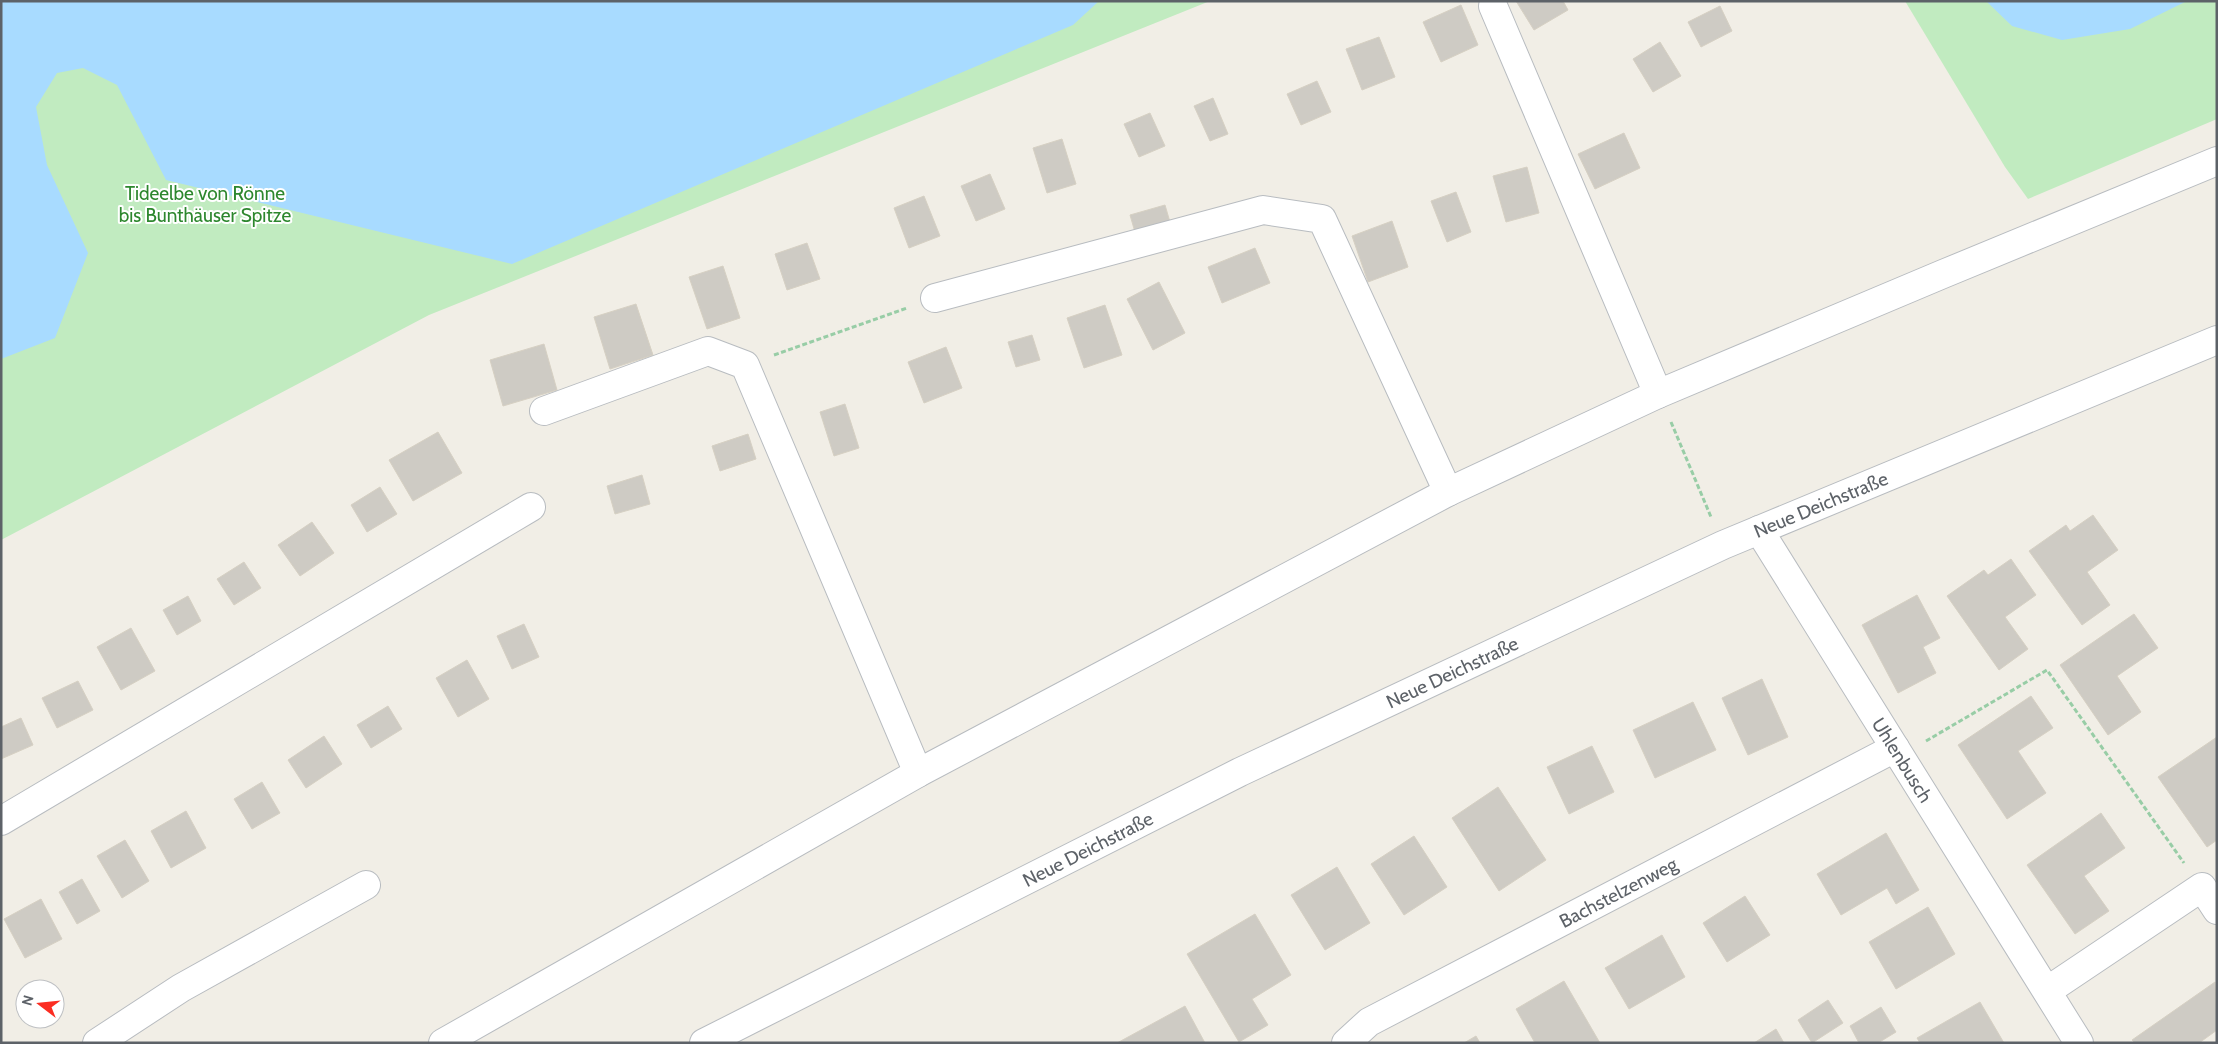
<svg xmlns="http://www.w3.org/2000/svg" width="2218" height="1044" font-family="Cabin,sans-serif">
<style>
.green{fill:#c1ebc0}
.water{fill:#a8dbff}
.building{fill:#cecbc4;stroke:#d6d0c3}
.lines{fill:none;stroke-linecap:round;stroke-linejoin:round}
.minor-casing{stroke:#b8bcc0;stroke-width:30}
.path{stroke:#98cda6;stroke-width:3;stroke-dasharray:5 2.5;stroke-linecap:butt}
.minor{stroke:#fff;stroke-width:28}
.labels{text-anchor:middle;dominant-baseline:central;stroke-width:4;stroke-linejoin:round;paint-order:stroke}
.park-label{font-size:19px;fill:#2d872e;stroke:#fff}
.street-label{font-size:19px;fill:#5d6268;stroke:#fff}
</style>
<rect width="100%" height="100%" fill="#f1eee6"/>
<g class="green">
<polygon points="1,1 1210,1 429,315 1,540"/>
<polygon points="1905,1 2217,1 2217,119 2028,199 2005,167"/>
</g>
<g class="water">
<polygon points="1,1 1099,1 1073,25 512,264 166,180 117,85 83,68 57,73 36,107 47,165 88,253 55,338 1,359"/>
<polygon points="1986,1 2187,1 2130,29 2062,40 2012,26"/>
</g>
<g class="building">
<polygon points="1516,1 1563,1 1568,10 1534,30"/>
<polygon points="1461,5 1478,45 1441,62 1423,22"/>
<polygon points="1720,6 1732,31 1701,47 1688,22"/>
<polygon points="1379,37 1395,77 1362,90 1346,49"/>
<polygon points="1660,42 1681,76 1653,92 1633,59"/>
<polygon points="1317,81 1331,112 1301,125 1287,94"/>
<polygon points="1213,98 1228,134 1210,141 1194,106"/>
<polygon points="1150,113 1165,146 1139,157 1124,124"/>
<polygon points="1624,133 1640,168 1595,189 1578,154"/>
<polygon points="1062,139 1076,184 1047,193 1033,148"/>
<polygon points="1527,167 1539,213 1506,222 1493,176"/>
<polygon points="990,174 1005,209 976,221 961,186"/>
<polygon points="1456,192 1471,232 1447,242 1431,201"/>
<polygon points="924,196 940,236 909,248 894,208"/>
<polygon points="1165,205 1172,229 1137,239 1130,215"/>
<polygon points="1392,221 1408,267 1368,282 1352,236"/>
<polygon points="807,243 820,279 787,290 775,254"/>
<polygon points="1255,248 1270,283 1222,303 1208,267"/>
<polygon points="723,266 740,318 707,329 689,277"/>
<polygon points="1159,282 1185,333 1153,350 1127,299"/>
<polygon points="636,304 653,355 610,369 594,317"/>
<polygon points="1105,305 1122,355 1084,368 1067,318"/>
<polygon points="1032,335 1040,360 1016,367 1008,342"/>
<polygon points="544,344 557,390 503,406 490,360"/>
<polygon points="946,347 962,388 924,403 908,362"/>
<polygon points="845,404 859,448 834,456 820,412"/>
<polygon points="438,432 462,473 413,501 389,460"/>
<polygon points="748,434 756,459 720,471 712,446"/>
<polygon points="642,475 650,504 615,514 607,486"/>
<polygon points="380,487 397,514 367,532 351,505"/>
<polygon points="2093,515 2118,550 2087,572 2110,605 2082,625 2029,551 2066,525 2070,531"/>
<polygon points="312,522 334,553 300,576 278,545"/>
<polygon points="2011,559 2036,595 2005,617 2028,649 1999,670 1947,596 1984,570 1988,575"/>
<polygon points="244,562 261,588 234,605 217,579"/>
<polygon points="1917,595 1940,638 1923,647 1936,673 1898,693 1862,625"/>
<polygon points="188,596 201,621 177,635 163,610"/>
<polygon points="2134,614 2158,648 2117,676 2141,712 2108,735 2060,665"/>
<polygon points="524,624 539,657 512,669 497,636"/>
<polygon points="131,628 155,671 121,690 97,647"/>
<polygon points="467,660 489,699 458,717 436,678"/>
<polygon points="1762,679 1788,737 1748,755 1722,698"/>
<polygon points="78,681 93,710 57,728 42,698"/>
<polygon points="2031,696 2053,728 2018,751 2046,793 2007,819 1958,745"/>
<polygon points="1693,702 1716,750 1655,778 1633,730"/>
<polygon points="388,706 402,729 371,748 357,725"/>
<polygon points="21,718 33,745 1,759 1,727"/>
<polygon points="324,736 342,764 306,788 288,760"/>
<polygon points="2217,737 2217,840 2207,847 2158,777"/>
<polygon points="1592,746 1614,792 1569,814 1547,767"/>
<polygon points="262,782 280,813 252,829 234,799"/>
<polygon points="1498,787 1546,860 1499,891 1452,818"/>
<polygon points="186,811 206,848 171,868 151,831"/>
<polygon points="2101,813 2125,848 2084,876 2109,911 2075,934 2027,865"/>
<polygon points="1886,833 1919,890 1896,904 1887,888 1841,915 1817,874"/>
<polygon points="1414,836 1447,887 1404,915 1371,864"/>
<polygon points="125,840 149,881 122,898 97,856"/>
<polygon points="1337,867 1370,923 1325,950 1291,895"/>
<polygon points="82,879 100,911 77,924 59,892"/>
<polygon points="1745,896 1770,935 1727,962 1703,923"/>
<polygon points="41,899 62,939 25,958 4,919"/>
<polygon points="1928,907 1955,954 1896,989 1869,942"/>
<polygon points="1255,914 1291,975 1252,999 1268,1025 1239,1042 1187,954"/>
<polygon points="1662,935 1685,977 1629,1009 1605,968"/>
<polygon points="1564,981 1600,1043 1535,1043 1516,1009"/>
<polygon points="2215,982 2217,1030 2199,1043 2135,1043 2132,1040"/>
<polygon points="1828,1000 1843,1023 1812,1043 1798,1020"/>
<polygon points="1980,1002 2004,1043 1920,1043 1917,1038"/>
<polygon points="1185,1006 1205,1043 1117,1043"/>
<polygon points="1881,1007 1896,1032 1878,1043 1859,1043 1850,1026"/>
<polygon points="1776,1029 1784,1043 1754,1043"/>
<polygon points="1476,1036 1480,1043 1464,1043"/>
</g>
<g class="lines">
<defs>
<g id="minor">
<polyline points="1493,6 1658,394"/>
<polyline points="935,298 1263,210 1322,219 1448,492"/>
<polyline points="544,411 708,351 745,365 918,773"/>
<path id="s1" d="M 1759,530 L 2079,1043"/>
<polyline points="1,821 531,507"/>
<polyline points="2047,991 2202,887 2217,910"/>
<polyline points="97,1043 181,988 366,885"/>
<polyline points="443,1043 918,773 1448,492 1658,394 1943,274 2217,161"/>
<path id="s2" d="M 704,1043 L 1240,772 L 1723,545 L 2217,340"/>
<path id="s3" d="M 1346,1043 L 1369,1022 L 1895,748"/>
</g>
</defs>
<use href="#minor" class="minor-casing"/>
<g class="path">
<polyline points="774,355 907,308"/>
<polyline points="1671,422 1711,517"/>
<polyline points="1926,741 2047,670 2184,863"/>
</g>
<use href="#minor" class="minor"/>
</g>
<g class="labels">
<g class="park-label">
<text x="205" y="193">Tideelbe von Rönne<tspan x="205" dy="22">bis Bunthäuser Spitze</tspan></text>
</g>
<g class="street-label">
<text stroke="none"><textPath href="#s2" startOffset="1240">Neue Deichstraße</textPath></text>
<text stroke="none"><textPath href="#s2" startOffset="835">Neue Deichstraße</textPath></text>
<text stroke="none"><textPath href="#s1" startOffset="271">Uhlenbusch</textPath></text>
<text stroke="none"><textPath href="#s2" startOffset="430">Neue Deichstraße</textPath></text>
<text stroke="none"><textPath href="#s3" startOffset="312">Bachstelzenweg</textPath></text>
</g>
</g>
<rect width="2218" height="1044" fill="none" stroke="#5d6268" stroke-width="5"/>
<g transform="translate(40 1004) rotate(286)"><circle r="24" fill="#ffffff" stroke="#bec0c3"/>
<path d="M0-4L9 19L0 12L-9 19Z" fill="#fb2d22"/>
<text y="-8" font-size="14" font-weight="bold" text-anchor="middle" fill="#5d6268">N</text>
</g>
</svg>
